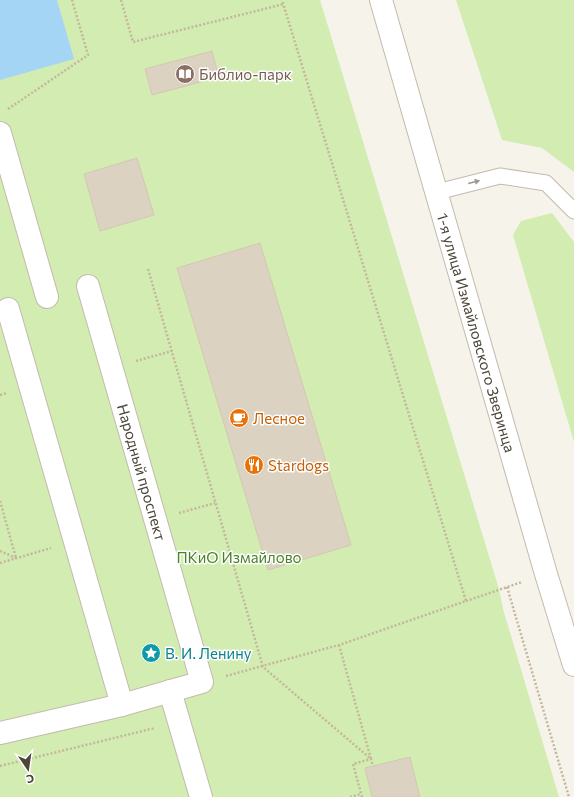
<svg xmlns="http://www.w3.org/2000/svg" width="574" height="797" font-family="Commissioner,sans-serif">
<style>
.green{fill:#d2ecb2}
.water{fill:#a5d5f5}
.building{fill:#dcd2c2;stroke:#d4c7b2}
.lines{fill:none;stroke-linecap:round;stroke-linejoin:round}
.service-casing{stroke:#c3bbac;stroke-width:17}
.pedestrian-casing{stroke:#c3bbac;stroke-width:24}
.tertiary-casing{stroke:#c3bbac;stroke-width:24}
.path{stroke:#c5b79d;stroke-width:2.5;stroke-dasharray:2 2;stroke-linecap:butt}
.service{stroke:#fff;stroke-width:15}
.pedestrian{stroke:#fff;stroke-width:22}
.tertiary{stroke:#fff;stroke-width:22}
.oneway{fill:#9c9892}
.labels{text-anchor:middle;dominant-baseline:central;stroke-width:3;stroke-linejoin:round;paint-order:stroke}
.education-label{font-size:15px;fill:#785e54;stroke:#fff;text-anchor:start}
.street-label{font-size:15px;fill:#4b4438;stroke:#fff}
.food-label{font-size:15px;fill:#c56008;stroke:#fff;text-anchor:start}
.park-label{font-size:15px;fill:#498226;stroke:#fff}
.culture-label{font-size:15px;fill:#0d838f;stroke:#fff;text-anchor:start}
</style>
<rect width="100%" height="100%" fill="#f6f3eb"/>
<g class="green">
<polygon points="0,0 320,0 499,589 503,609 559,797 0,797"/>
<polygon points="456,0 574,0 574,172 542,148 502,140"/>
<polygon points="552,213 574,242 574,442 513,235 521,221"/>
</g>
<polygon class="water" points="0,0 57,0 74,59 0,80"/>
<g class="building">
<polygon points="212,51 219,77 152,95 145,69"/>
<polygon points="137,158 154,215 100,231 84,174"/>
<polygon points="260,243 351,545 268,570 177,268"/>
<polygon points="410,757 420,797 372,797 365,768"/>
</g>
<g class="lines">
<defs>
<polyline id="service" points="437,192 500,176 546,183 574,211"/>
<g id="pedestrian">
<polyline points="0,133 47,297"/>
<polyline points="8,309 122,705"/>
<polyline points="170,691 201,797"/>
<polyline points="0,733 122,705 202,682 88,286"/>
</g>
<g id="tertiary">
<path id="s1" d="M 381,0 L 546,574 L 574,665"/>
</g>
</defs>
<use href="#service" class="service-casing"/>
<use href="#pedestrian" class="pedestrian-casing"/>
<use href="#tertiary" class="tertiary-casing"/>
<g class="path">
<polyline points="121,0 133,42 284,4"/>
<polyline points="8,109 88,55 72,0"/>
<polyline points="148,269 263,667 371,759"/>
<polyline points="136,361 172,351"/>
<polyline points="0,395 7,393"/>
<polyline points="0,501 16,558"/>
<polyline points="179,513 215,503"/>
<polyline points="0,551 16,558"/>
<polyline points="0,563 51,548"/>
<polyline points="507,587 569,797"/>
<polyline points="466,601 522,582"/>
<polyline points="339,645 371,759"/>
<polyline points="226,676 339,645 466,601 282,0"/>
<polyline points="0,766 155,728"/>
<polyline points="350,797 361,794"/>
<polyline points="362,797 353,764 371,759 373,766"/>
</g>
<use href="#service" class="service"/>
<use href="#pedestrian" class="pedestrian"/>
<use href="#tertiary" class="tertiary"/>
</g>
<defs><path id="oneway-solid" d="M-6-.8H1V-3.2L6.5 0L1 3.2V.8H-6Z"/></defs>
<use class="oneway" href="#oneway-solid" transform="translate(474 182) rotate(-14)"/>
<defs>
<symbol id="library-disc" viewBox="-11 -11 22 22"><circle r="9.5" fill="#8d6e63" stroke="#fff"/><path d="M-6-4Q-3-5.5-.7-3.5V5Q-3 3-6 4ZM6-4Q3-5.5 .7-3.5V5Q3 3 6 4Z" fill="#fff"/></symbol>
<symbol id="cafe-disc" viewBox="-11 -11 22 22"><circle r="9.5" fill="#e8710a" stroke="#fff"/><path d="M-5.5-4.5H6V0H3Q3 3.5 0 3.5H-2.5Q-5.5 3.5-5.5 0ZM3-3.2v2h1.7v-2ZM-6 4.5H4V6H-6Z" fill="#fff"/></symbol>
<symbol id="restaurant-disc" viewBox="-11 -11 22 22"><circle r="9.5" fill="#e8710a" stroke="#fff"/><path d="M-5-6h1v4h1v-4h1v4h1v-4h1v5L-1.5 .5V6h-2V.5L-5-1ZM5-6V6H3V1.5H1.5Q1.5-4 5-6Z" fill="#fff"/></symbol>
<symbol id="sight-disc" viewBox="-11 -11 22 22"><circle r="9.5" fill="#0f9aa8" stroke="#fff"/><path d="M0-6L1.8-2.2L6-1.7L2.9 1.2L3.7 5.4L0 3.3L-3.7 5.4L-2.9 1.2L-6-1.7L-1.8-2.2Z" fill="#fff"/></symbol>
</defs>
<g fill-rule="evenodd">
<use href="#library-disc" x="174" y="63" width="22" height="22"/>
<use href="#cafe-disc" x="228" y="407" width="22" height="22"/>
<use href="#restaurant-disc" x="243" y="454" width="22" height="22"/>
<use href="#sight-disc" x="140" y="642" width="22" height="22"/>
</g>
<g class="labels">
<g class="education-label">
<text x="199" y="74">Библио-парк</text>
</g>
<g class="street-label">
<text stroke="none"><textPath href="#s1" startOffset="346">1-я улица Измайловского Зверинца</textPath></text>
<text transform="translate(142 472) rotate(74)">Народный проспект</text>
</g>
<g class="food-label">
<text x="253" y="418">Лесное</text>
<text x="268" y="465">Stardogs</text>
</g>
<g class="park-label">
<text x="239" y="557">ПКиО Измайлово</text>
</g>
<g class="culture-label">
<text x="165" y="653">В. И. Ленину</text>
</g>
</g>
<g transform="translate(28 769) rotate(167)" stroke="#ffffff" stroke-width="3" paint-order="stroke">
<path d="M0-3L7 15L0 10L-7 15Z" fill="#4b4438"/>
<text y="-6" font-size="11" font-weight="bold" text-anchor="middle" fill="#4b4438">С</text>
</g>
</svg>
